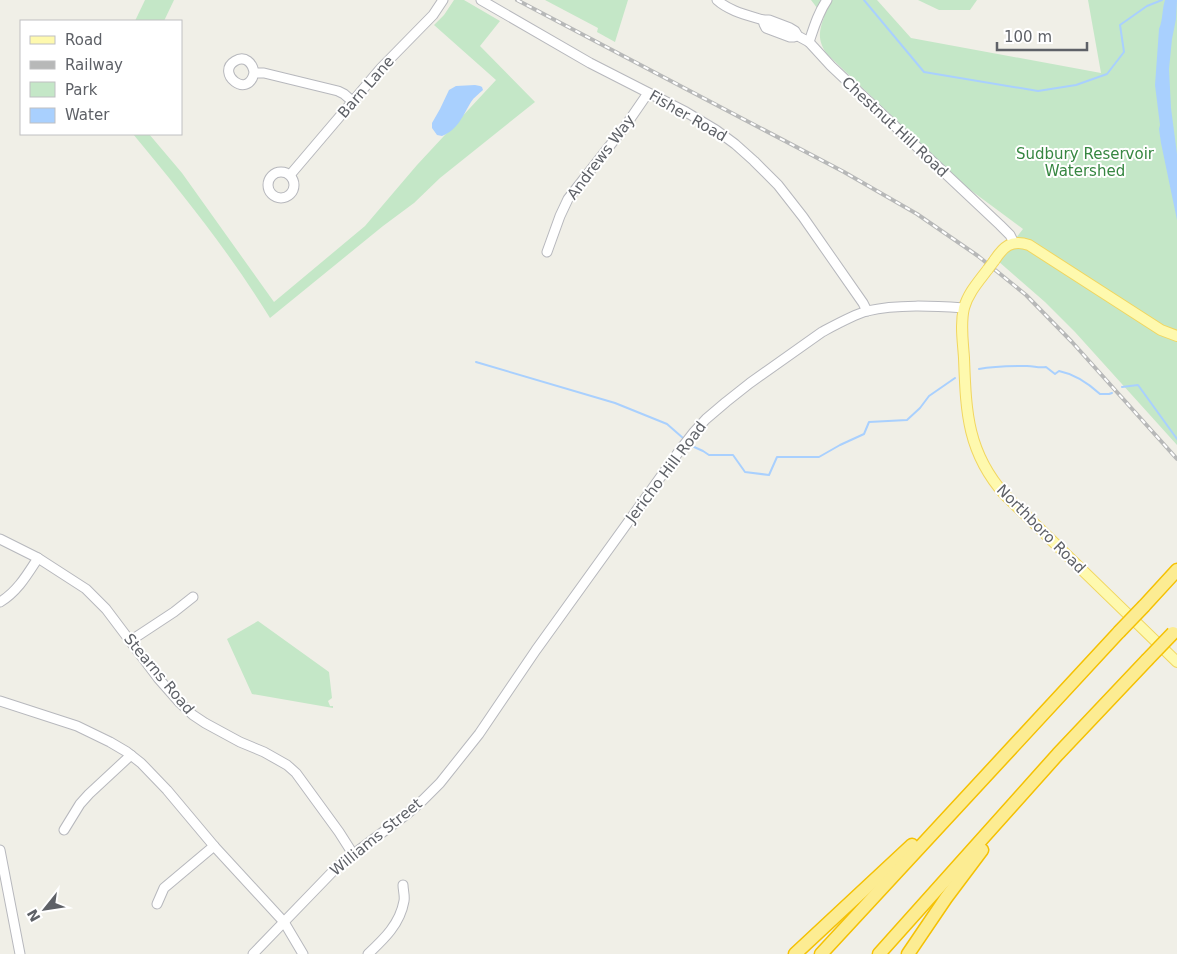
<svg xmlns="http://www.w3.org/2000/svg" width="1177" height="954" font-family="'DejaVu Sans',sans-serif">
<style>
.green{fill:#c4e7c7}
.water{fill:#a9d0fe}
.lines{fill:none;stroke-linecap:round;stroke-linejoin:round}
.stream{stroke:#a9d0fe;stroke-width:2}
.minor-casing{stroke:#b7b8bd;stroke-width:11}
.major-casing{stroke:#f1d65f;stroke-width:12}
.highway-casing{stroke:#f5c102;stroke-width:15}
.minor{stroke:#fff;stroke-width:9}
.major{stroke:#fef9ae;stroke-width:10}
.highway{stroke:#fcec92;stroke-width:12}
.rail-casing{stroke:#b7b8b8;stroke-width:4}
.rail{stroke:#fff;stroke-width:2;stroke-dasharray:5.5;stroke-linecap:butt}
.major-bridge-casing{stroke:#f1d65f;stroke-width:12;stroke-linecap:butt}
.highway-bridge-casing{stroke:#f5c102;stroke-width:15;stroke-linecap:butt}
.major-bridge{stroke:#fef9ae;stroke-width:10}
.highway-bridge{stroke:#fcec92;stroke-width:12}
.labels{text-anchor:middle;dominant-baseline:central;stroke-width:4;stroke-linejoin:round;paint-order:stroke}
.street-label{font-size:15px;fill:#5e6167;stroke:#fff}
.park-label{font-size:15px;fill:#368641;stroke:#fff}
</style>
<rect width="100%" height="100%" fill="#f0efe7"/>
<g class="green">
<polygon points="145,0 174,0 164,21 135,21"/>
<path d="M 454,0 L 464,0 L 500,21 L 480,46 L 535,102 L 440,178 L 414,203 L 383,226 L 270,318 C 230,253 182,193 133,134 L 149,134 L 182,173 L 274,302 L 365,226 L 417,165 L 496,80 L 434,25 L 444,15 Z"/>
<polygon points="545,0 628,0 615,42 597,32 598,28"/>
<path d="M 811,0 L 877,0 L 911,38 L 1101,73 L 1088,0 L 1177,0 L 1177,445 L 1075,332 L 1045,302 L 998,261 L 1023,229 L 965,186 L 827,54 C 817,40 819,31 824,17 Z"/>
<polygon points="918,0 977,0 970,10 939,10"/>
<polygon points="258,621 329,672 332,698 328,701 330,706 333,706 333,708 252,694 227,639"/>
</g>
<g class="water">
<path d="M 1165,0 L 1177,0 L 1176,19 L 1172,39 L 1169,69 L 1171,108 L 1177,154 L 1177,220 L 1161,143 L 1159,129 L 1160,125 L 1155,85 L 1159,29 C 1163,20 1162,9 1165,0 Z"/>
<path d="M 475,85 L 480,86 L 482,87 L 483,90 C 479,94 474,97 471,102 C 463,115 458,130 442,136 L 437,135 L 432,128 L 432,123 L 440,109 L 449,90 L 456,86 Z"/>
</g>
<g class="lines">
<g class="stream">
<polyline points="864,0 924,72 1038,91 1076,85 1107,74 1124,52 1120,25 1147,6 1162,0"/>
<polyline points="476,362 615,403 667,424 683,438"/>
<path d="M 979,369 C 995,366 1010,366 1027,366 C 1035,366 1037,368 1046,367 L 1055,374 L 1059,371 C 1074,374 1089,384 1100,394 L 1109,394 L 1112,393"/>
<polyline points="1122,387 1138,385 1177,439"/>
<polyline points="692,446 703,451 709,455 733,455 745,472 769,475 777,457 819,457 840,445 864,434 869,422 907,420 920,408 929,396 955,378"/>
</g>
<defs>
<g id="minor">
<polyline points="481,0 590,63 686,112 716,130 735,144 754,161 778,185 803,217 863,303 867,311"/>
<path d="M 717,0 C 729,11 747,15 763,20"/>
<polyline points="798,36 794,37 790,37 766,28 764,24 763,20 769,20 790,28 795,31 798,36 809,42 831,66 1000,225 1010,235 1014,243"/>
<path d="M 809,42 C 814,27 818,13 827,0"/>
<path d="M 254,73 C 253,63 245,55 235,61 C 215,73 248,100 254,73 L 264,73 L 338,91 L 344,94 L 352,101"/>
<circle cx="281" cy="185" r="13"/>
<polyline points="290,175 381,68 433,15 443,0"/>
<polyline points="547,252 560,216 568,199 626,125 648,93"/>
<polyline points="0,539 38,558 86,589 106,609 158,678 180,703 193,715 205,723 240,742 264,752 287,765 296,773 339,832 353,854"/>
<path d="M 0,602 C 17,592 27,575 38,558"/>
<polyline points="130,641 174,612 193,597"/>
<polyline points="0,701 77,726 110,742 127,752 141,763 167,790 214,846 284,922 303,954"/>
<polyline points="64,830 80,804 89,794 131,755"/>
<polyline points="0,850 20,954"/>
<polyline points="157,904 164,888 214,846"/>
<path d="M 253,954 L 339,865 L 407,814 L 423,800 L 440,783 L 479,734 L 536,650 L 680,450 L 694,432 L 706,419 L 726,402 L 750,383 L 822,332 C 835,325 853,315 867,311 C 897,304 934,306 964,308"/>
<path d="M 368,954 C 384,939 400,924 404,901 C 405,896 403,890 403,885"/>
</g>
<g id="major">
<path d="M 994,261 C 1003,247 1011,239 1029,245 L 1161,330 L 1177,336"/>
<path d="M 988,269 C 979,281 968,293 964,308 C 960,324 963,342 964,358 C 966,412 967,452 1005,495 L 1177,662"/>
</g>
<g id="highway">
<polyline points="1144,606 1177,570"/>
<polyline points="795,954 912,845"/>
<polyline points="821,954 1119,632"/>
<polyline points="879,954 1058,754 1147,660"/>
<polyline points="908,954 946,898 982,850"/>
</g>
</defs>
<use href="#minor" class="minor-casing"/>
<use href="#major" class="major-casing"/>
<use href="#highway" class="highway-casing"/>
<use href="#minor" class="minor"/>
<use href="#major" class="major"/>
<use href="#highway" class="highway"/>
<defs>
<polyline id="rail" points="517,0 844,172 917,214 978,256 1026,295 1072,342 1177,459"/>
</defs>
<use href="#rail" class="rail-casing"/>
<use href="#rail" class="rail"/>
<defs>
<polyline id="major-bridge" points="988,269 994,261"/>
<g id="highway-bridge">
<polyline points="1119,632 1144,606"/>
<polyline points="1147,660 1173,633"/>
</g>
</defs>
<use href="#major-bridge" class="major-bridge-casing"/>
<use href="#highway-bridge" class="highway-bridge-casing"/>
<use href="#major-bridge" class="major-bridge"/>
<use href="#highway-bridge" class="highway-bridge"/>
</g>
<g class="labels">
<g class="street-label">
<text transform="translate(366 87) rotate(-49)">Barn Lane</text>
<text transform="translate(688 116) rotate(30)">Fisher Road</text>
<text transform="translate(895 127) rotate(43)">Chestnut Hill Road</text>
<text transform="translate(601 157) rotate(-53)">Andrews Way</text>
<text transform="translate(666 472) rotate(-53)">Jericho Hill Road</text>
<text transform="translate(1041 529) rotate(45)">Northboro Road</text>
<text transform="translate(159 674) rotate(50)">Stearns Road</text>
<text transform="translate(376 837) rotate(-39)">Williams Street</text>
</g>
<g class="park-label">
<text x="1085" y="154">Sudbury Reservoir<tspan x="1085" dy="17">Watershed</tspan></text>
</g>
</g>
<rect x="20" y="20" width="162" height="115" fill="#ffffff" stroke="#bfc0c2"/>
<rect x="30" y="36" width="25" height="8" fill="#fef9ae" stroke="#bfc0c2"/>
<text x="65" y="45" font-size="15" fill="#5e6167">Road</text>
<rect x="30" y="61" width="25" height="8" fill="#b7b8b8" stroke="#bfc0c2"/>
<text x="65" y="70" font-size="15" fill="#5e6167">Railway</text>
<rect x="30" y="82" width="25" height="15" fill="#c4e7c7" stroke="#bfc0c2"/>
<text x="65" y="95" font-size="15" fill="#5e6167">Park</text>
<rect x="30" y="108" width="25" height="15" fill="#a9d0fe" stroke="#bfc0c2"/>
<text x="65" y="120" font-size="15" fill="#5e6167">Water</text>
<g transform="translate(45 909) rotate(240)" stroke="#ffffff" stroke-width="4" paint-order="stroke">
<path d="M0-4L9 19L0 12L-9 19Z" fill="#5e6167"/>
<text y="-8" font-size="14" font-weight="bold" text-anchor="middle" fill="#5e6167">N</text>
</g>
<path d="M997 42v8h90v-8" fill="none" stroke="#5e6167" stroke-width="2.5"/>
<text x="1004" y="42" font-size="15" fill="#5e6167" stroke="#ffffff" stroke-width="4" paint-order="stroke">100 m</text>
</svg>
